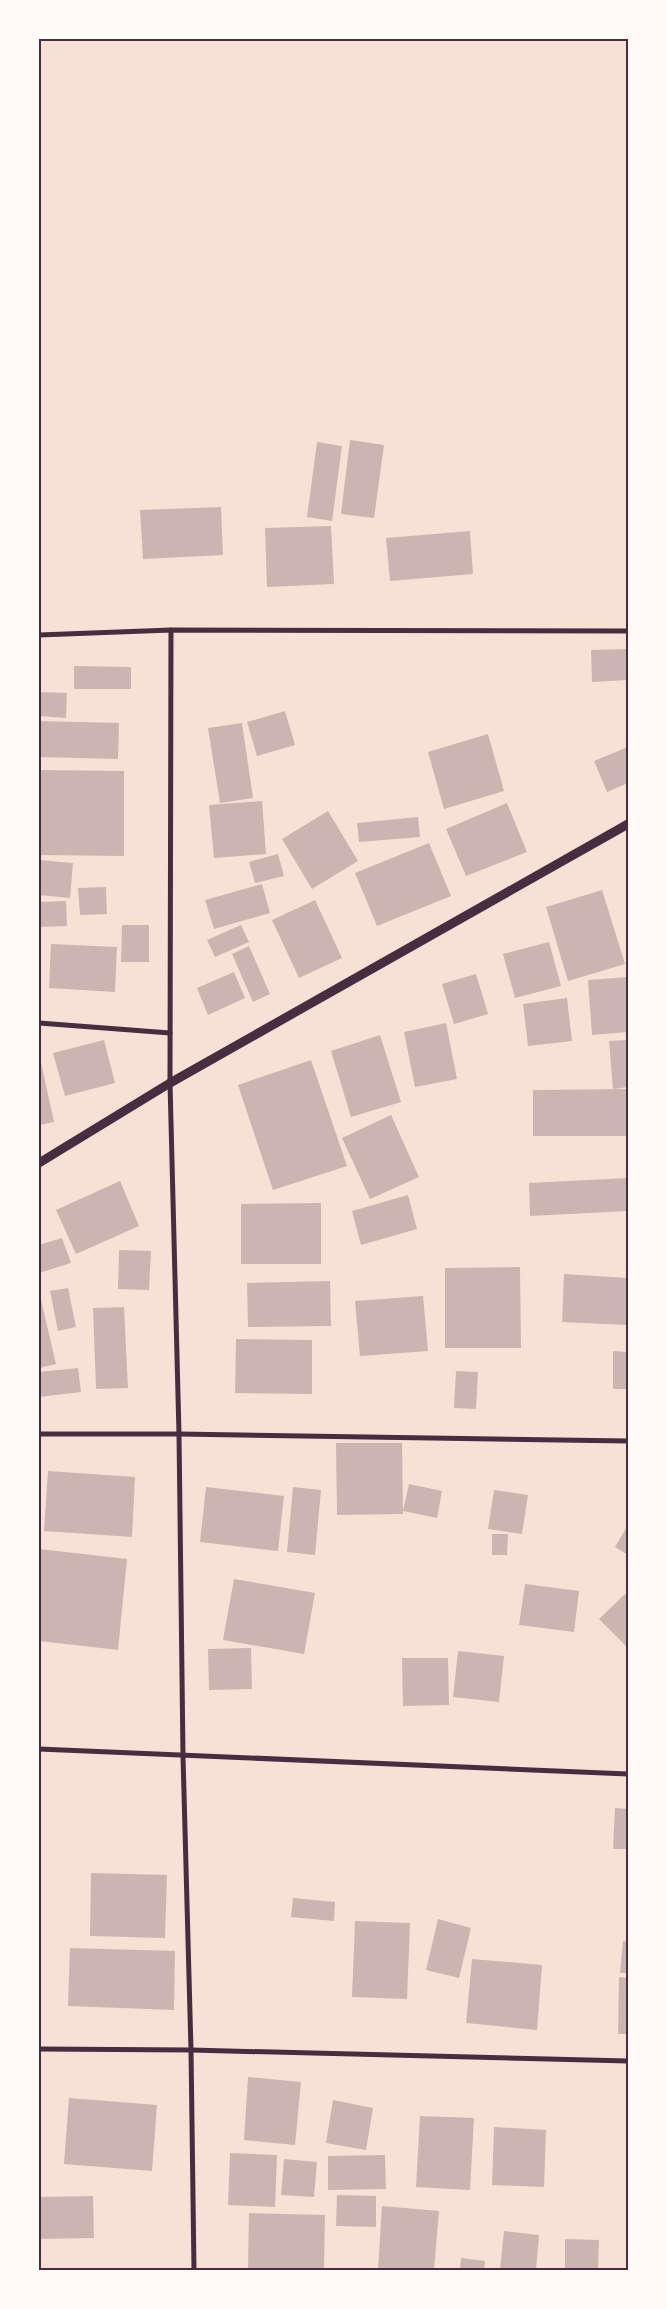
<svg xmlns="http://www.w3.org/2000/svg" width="667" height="2309" font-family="'Exo 2',sans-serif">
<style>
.building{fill:#ccb4b1}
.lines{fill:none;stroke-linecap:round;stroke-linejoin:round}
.minor{stroke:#4a2c40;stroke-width:5}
.tertiary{stroke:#4a2c40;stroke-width:9}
.neatline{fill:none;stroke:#4a2c40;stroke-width:2}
</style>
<rect width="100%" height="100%" fill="#f7e1d7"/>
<g class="building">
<polygon points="350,440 384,445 374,518 341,514"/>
<polygon points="317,442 342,446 332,521 307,517"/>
<polygon points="221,507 223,555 143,559 140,510"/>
<polygon points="331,526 334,584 267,587 265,528"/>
<polygon points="470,531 473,574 390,581 386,538"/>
<polygon points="628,649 628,680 592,682 591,650"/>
<polygon points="74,666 131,667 131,689 74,689"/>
<polygon points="39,692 67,693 66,718 39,716"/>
<polygon points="285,711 295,745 257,756 247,722"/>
<polygon points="39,721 119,723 118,759 39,757"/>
<polygon points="242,723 253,798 220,803 208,728"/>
<polygon points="488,734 504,791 444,809 428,752"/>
<polygon points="628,747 628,783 607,792 594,761"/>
<polygon points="39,770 124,771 124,856 39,855"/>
<polygon points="262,801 266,854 214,858 209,805"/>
<polygon points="507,803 527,852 466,876 446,829"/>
<polygon points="328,811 358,861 312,889 282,839"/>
<polygon points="418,817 420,837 359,842 357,823"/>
<polygon points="429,843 451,896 377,926 355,873"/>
<polygon points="278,854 284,876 255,883 249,862"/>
<polygon points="39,860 73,863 70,898 39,895"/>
<polygon points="262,884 270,913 214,929 205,900"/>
<polygon points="106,887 107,914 80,915 78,888"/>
<polygon points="602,890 625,964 568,981 546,907"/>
<polygon points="315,900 342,958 299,978 272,920"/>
<polygon points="66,901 67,926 39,927 39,902"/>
<polygon points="122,925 149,925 149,962 121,962"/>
<polygon points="241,925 249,942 215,957 207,940"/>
<polygon points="549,942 561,986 515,998 503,954"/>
<polygon points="51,944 117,947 115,992 49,988"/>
<polygon points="249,946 270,994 253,1002 232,954"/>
<polygon points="234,972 245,998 208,1015 197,988"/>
<polygon points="476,974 488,1014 454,1024 442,984"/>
<polygon points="628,977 628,1032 592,1035 588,980"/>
<polygon points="567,998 572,1041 528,1046 523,1004"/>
<polygon points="446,1023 457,1079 415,1087 404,1032"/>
<polygon points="380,1035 401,1102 351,1117 331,1051"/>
<polygon points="104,1040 115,1083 65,1096 53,1053"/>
<polygon points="628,1040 628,1087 613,1089 609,1041"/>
<polygon points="39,1053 54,1122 39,1125"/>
<polygon points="311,1060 347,1166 273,1190 238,1085"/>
<polygon points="628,1089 628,1136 533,1136 533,1090"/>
<polygon points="391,1115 419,1177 370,1199 342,1138"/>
<polygon points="628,1178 628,1211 530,1216 529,1183"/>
<polygon points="120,1181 139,1226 76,1254 56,1210"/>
<polygon points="408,1195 417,1229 361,1245 352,1211"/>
<polygon points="321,1203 321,1264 241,1264 241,1204"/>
<polygon points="62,1238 71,1263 39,1273 39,1245"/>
<polygon points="119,1250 151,1251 149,1290 118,1289"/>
<polygon points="520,1267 521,1348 445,1348 445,1268"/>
<polygon points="564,1274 628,1278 628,1325 562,1322"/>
<polygon points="330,1281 331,1326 248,1327 247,1283"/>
<polygon points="68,1288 76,1327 58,1331 50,1291"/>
<polygon points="39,1291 56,1364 39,1368"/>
<polygon points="423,1296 428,1351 360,1356 355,1301"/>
<polygon points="124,1307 128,1388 96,1389 93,1308"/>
<polygon points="236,1339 312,1340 312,1394 235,1393"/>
<polygon points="613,1351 628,1352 628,1389 613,1389"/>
<polygon points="78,1368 81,1392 39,1397 39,1372"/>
<polygon points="456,1371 478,1372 476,1409 454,1408"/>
<polygon points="336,1443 402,1443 403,1514 337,1515"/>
<polygon points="48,1471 135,1477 132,1537 44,1531"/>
<polygon points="409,1484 442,1491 437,1518 403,1511"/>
<polygon points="206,1487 284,1496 278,1551 200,1542"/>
<polygon points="293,1487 321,1490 315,1555 287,1552"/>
<polygon points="494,1490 528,1495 522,1534 488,1529"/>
<polygon points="628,1525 628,1555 615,1547"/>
<polygon points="492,1534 508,1534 507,1555 492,1555"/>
<polygon points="39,1549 127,1559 118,1650 39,1641"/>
<polygon points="234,1579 315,1593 304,1654 223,1640"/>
<polygon points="525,1584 579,1591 574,1632 519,1625"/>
<polygon points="625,1594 628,1597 628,1644 626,1646 599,1619"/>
<polygon points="251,1648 252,1689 209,1690 208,1649"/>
<polygon points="458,1651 504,1656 499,1702 453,1697"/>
<polygon points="402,1658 448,1658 449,1705 403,1706"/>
<polygon points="615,1808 628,1809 628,1849 613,1849"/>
<polygon points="91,1873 167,1875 165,1938 90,1936"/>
<polygon points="293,1898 335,1902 334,1921 291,1917"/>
<polygon points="438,1919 471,1928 459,1978 426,1970"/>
<polygon points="355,1921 410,1923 407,1999 352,1997"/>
<polygon points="623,1941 628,1942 628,1973 620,1973"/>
<polygon points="70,1948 175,1951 174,2010 68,2006"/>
<polygon points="472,1959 542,1965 537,2030 466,2023"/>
<polygon points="619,1977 628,1978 628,2034 618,2034"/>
<polygon points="248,2077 301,2082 295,2145 244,2140"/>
<polygon points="69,2098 157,2105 152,2171 64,2164"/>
<polygon points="333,2100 373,2108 366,2150 326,2143"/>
<polygon points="420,2116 474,2118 470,2190 416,2187"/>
<polygon points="494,2127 546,2130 544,2187 492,2185"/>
<polygon points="230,2153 277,2155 275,2207 228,2205"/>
<polygon points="385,2155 386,2189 328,2190 328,2156"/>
<polygon points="284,2159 317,2162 314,2197 281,2195"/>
<polygon points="337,2195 376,2196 376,2227 336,2226"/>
<polygon points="93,2196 94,2238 39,2239 39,2197"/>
<polygon points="382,2206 439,2211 434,2270 378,2270"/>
<polygon points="249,2213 325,2215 324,2270 248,2270"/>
<polygon points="504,2231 539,2235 536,2270 500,2270"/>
<polygon points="565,2239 599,2240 598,2270 565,2270"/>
<polygon points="461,2258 485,2261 484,2270 460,2270"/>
</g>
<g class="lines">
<g class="minor">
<polyline points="171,630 170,1083 179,1434 183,1756 191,2050 194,2270"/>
<polyline points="39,635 171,630 628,631"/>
<polyline points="39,1023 170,1033"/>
<polyline points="39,1434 179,1434 628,1441"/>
<polyline points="39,1749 628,1774"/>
<polyline points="39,2049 191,2050 628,2061"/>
</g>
<polyline class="tertiary" points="39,1163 170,1083 628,824"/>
</g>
<rect width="667" height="2309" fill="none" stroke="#fffaf5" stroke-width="80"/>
<rect x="40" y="40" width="587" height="2229" class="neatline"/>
</svg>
